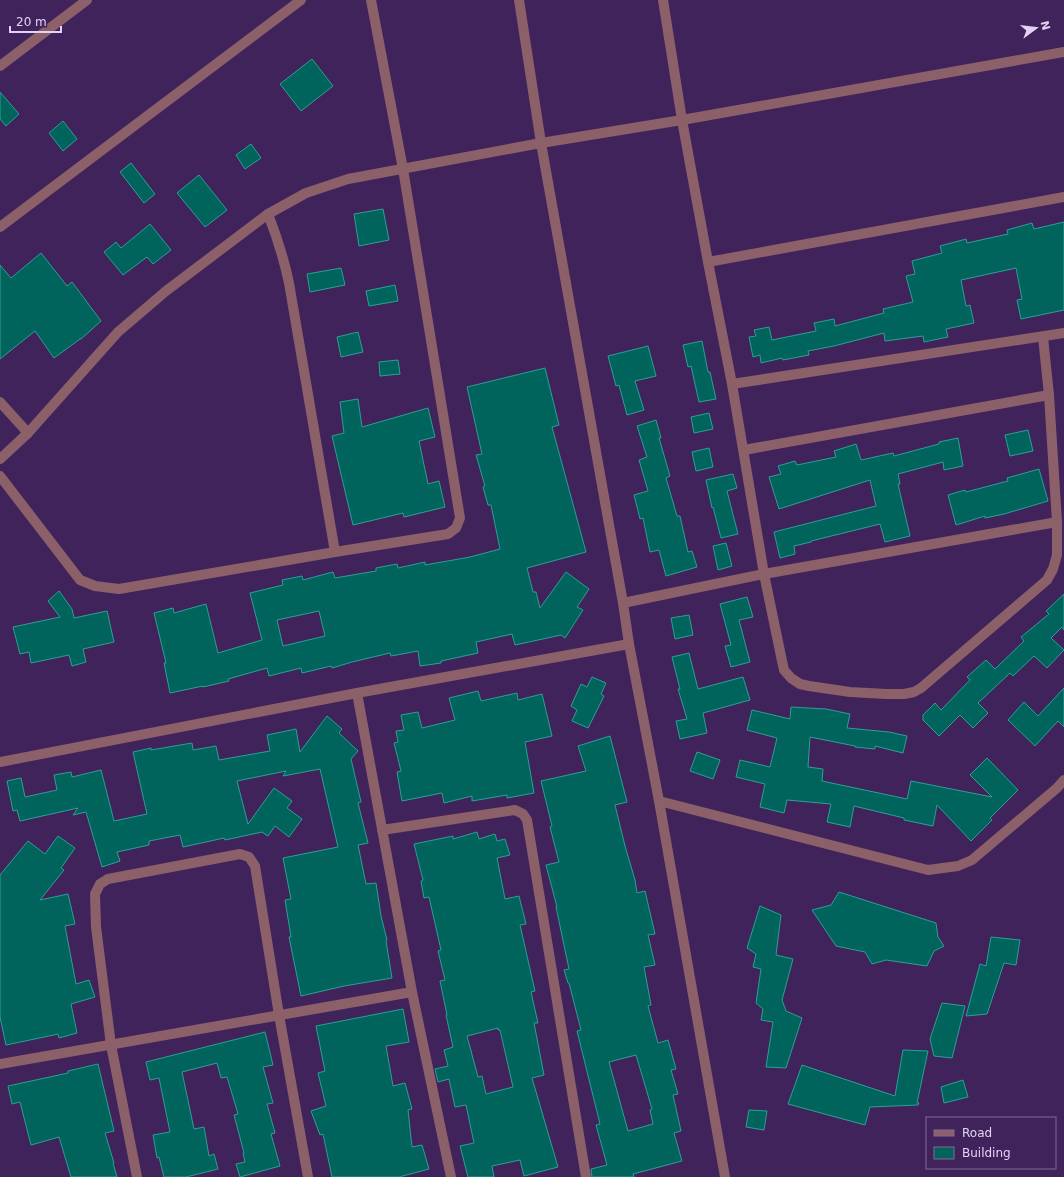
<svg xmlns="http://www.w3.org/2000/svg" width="1064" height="1177" font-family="'DejaVu Sans',sans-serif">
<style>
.building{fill:#01645c;stroke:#2ca095;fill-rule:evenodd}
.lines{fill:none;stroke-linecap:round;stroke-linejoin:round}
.minor{stroke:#8c6069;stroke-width:10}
</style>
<rect width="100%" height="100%" fill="#41235c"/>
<g class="building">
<polygon points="312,59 333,86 301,111 280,84"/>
<polygon points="0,92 19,114 6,126 0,119"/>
<polygon points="63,121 77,139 63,151 49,133"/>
<polygon points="251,144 261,158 245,169 236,155"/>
<polygon points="131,163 155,194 144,203 120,172"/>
<polygon points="199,175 227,210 205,227 177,193"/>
<polygon points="383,209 389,240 359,246 354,214"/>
<polygon points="1064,222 1064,310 1021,319 1017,300 1022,299 1016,268 961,280 966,306 970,305 974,323 946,329 948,337 924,342 923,336 885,341 884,333 834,346 808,351 809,355 783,360 782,358 761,363 760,355 753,357 749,337 756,336 754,330 769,327 772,340 816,331 814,323 834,319 835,326 884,313 883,309 913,302 906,276 915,274 912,261 942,253 940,246 966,239 967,243 1008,234 1007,230 1032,223 1034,229"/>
<polygon points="150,224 171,250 153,264 147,257 123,275 104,252 116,242 121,248"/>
<polygon points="41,253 67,286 72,282 101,321 81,339 80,339 54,358 35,331 0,359 0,265 11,278"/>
<polygon points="341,268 345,285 310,292 307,274"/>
<polygon points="395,285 398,301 369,306 366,291"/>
<polygon points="358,332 363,352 341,357 337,337"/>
<polygon points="702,341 708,372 710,372 716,399 699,402 691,366 688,367 683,345"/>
<polygon points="648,346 656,376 635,381 644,410 627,415 619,385 616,386 608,356"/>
<polygon points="398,360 400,374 380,376 379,362"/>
<path d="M 545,368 L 559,425 L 552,427 L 586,552 L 527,568 L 533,592 L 536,592 L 540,608 L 566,572 L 589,589 L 577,607 L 583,610 L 565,638 L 561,635 L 515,645 L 512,634 L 476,642 L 478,653 L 441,661 L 441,663 L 420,666 L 418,651 L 391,656 L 390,653 L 352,662 L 332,668 L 331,666 L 302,673 L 301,668 L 269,676 L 267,668 L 228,679 L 229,681 L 203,687 L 203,686 L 170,693 L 164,663 L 166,663 L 154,613 L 173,608 L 174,613 L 206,604 L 218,653 L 262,640 L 250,593 L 283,585 L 282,580 L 302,576 L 303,580 L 333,572 L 335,578 L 376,571 L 376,568 L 397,564 L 398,568 L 425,562 L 425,565 L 470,557 L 500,549 L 491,505 L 488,505 L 483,487 L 485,486 L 476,455 L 482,454 L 467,387 ZM 319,611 L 325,636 L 283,646 L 277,620 Z"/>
<polygon points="358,399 362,427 428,408 435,437 419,441 428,484 439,481 445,507 404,517 403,513 353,525 332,436 344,433 340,402"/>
<polygon points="709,413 713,429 694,433 691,417"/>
<polygon points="656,420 661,438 659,438 670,476 666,478 677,516 680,516 688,552 692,551 697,567 666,576 659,550 650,552 643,518 640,519 634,495 648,491 639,460 647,457 637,426"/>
<polygon points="1028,430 1033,451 1010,456 1005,435"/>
<polygon points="958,438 963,466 944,470 943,462 898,474 900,484 898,484 910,536 885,542 880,524 811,541 811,542 794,546 795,554 780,558 774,532 876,506 870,480 779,509 769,477 781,474 778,466 795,461 797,465 836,457 834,451 856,444 861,460 893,453 894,456 939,444 939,442"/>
<polygon points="709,448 713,467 696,471 692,452"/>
<polygon points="1039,469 1048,501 1004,514 985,518 985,516 956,525 948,495 965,490 966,492 1008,481 1007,478"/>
<polygon points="733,474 737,488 727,491 738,534 721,538 713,507 712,508 706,480"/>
<polygon points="726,543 732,566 718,570 713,546"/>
<polygon points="59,591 72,609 74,618 107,611 114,642 83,649 86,662 72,666 69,655 31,663 29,652 20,654 13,627 60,617 48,601"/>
<polygon points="1064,594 1064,630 1062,627 1051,638 1064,650 1047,668 1034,656 1013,676 1010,673 978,703 988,713 973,728 960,715 939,736 923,720 923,715 935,703 941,710 970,680 967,677 986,660 995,669 1024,641 1021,637 1049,614 1046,611"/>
<polygon points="747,597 753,617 739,620 750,662 731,667 725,646 731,645 720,604"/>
<polygon points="689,615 693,635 675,639 671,618"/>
<polygon points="689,653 698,689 743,677 750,700 703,713 707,733 680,739 676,721 687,719 678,689 680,689 672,657"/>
<polygon points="592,677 606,683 601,694 604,696 588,728 572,721 577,710 571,706 581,684 587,687"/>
<polygon points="1064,688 1064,727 1058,721 1035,746 1008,720 1024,702 1038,716"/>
<polygon points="478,691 481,701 517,693 518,700 542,694 552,736 525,742 534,793 507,798 507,795 472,801 472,796 444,803 442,793 402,801 397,772 401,771 394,743 398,742 396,731 404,730 401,715 418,712 422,728 455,720 449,698"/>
<polygon points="791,707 826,709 850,714 847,728 889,732 907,736 903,753 875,746 875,749 855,747 855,746 810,737 808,767 823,769 822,781 907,799 911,781 992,797 970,775 987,758 1018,790 990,818 992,820 971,841 937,805 933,826 904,820 904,818 854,806 850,827 827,822 831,804 787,800 784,813 760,807 765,784 736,777 740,760 770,767 777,738 747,730 752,710 790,719"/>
<polygon points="327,716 342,729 339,733 358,751 351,759 361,802 358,803 368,843 358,845 366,884 376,883 381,916 387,940 386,941 392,978 344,986 301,996 289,937 291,937 285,900 291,899 283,858 338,847 320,769 283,776 286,771 237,781 248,824 274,788 292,801 287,808 302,819 289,837 275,826 268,836 262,832 225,840 224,838 183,847 180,835 149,841 149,845 117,852 120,861 102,867 86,812 73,815 78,808 20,821 17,810 13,811 7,781 21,778 25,797 57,790 54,775 71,772 72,777 101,770 114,821 147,814 133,752 151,748 151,750 192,743 193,750 216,746 219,760 270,751 267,735 296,729 300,752"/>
<path d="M 610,736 L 627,802 L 615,805 L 625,846 L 635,880 L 637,893 L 645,891 L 655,934 L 648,935 L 655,965 L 644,967 L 651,1005 L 648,1006 L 658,1043 L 668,1040 L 676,1069 L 671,1070 L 678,1094 L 673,1095 L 681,1131 L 674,1133 L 682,1161 L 633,1174 L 634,1177 L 592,1177 L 591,1169 L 607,1165 L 596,1125 L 600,1124 L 577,1031 L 581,1030 L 569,983 L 568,983 L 564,970 L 569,969 L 556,907 L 557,907 L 546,865 L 559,862 L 550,827 L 552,826 L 541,781 L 586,771 L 578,746 ZM 636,1055 L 652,1109 L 650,1110 L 653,1124 L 628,1131 L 609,1062 Z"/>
<polygon points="697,752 720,760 713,779 690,771"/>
<path d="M 477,832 L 479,839 L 495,834 L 497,841 L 505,839 L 510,855 L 497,858 L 505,899 L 519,896 L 526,924 L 520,925 L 535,991 L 531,992 L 538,1023 L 534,1023 L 544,1075 L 532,1078 L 558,1167 L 524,1176 L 520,1160 L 492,1166 L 494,1177 L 468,1177 L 460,1146 L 474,1143 L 466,1105 L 455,1107 L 449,1079 L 438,1082 L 435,1069 L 448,1066 L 444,1050 L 453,1047 L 446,1015 L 447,1015 L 440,981 L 445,980 L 438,951 L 441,950 L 429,897 L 424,898 L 421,881 L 423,880 L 414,844 L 453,836 L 453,839 ZM 498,1028 L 498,1030 L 500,1030 L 513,1087 L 486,1094 L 482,1076 L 478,1077 L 467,1036 Z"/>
<polygon points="58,836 75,848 61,868 64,870 40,900 68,894 75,924 65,926 76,984 89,980 95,997 71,1004 77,1033 59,1038 58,1034 49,1036 6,1045 0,1017 0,875 28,841 45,854"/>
<polygon points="839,892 936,923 938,937 944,946 934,951 927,966 886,960 872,964 865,952 836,946 812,910 831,905"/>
<polygon points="760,906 781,915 776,955 793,959 782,1000 786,1011 802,1018 786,1068 766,1067 773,1022 761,1020 763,1009 756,1003 761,969 753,967 756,954 747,948"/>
<polygon points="991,937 1020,940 1016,965 1004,963 987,1014 966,1016 980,964 986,966"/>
<polygon points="942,1003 965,1006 952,1058 934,1056 930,1039"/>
<polygon points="403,1009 409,1042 386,1046 393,1086 405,1083 412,1109 408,1110 412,1147 422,1145 429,1169 399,1177 332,1177 323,1134 320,1135 311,1111 326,1106 318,1073 325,1071 316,1026"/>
<polygon points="265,1032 273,1065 263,1067 273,1103 267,1104 275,1133 271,1134 280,1166 240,1177 236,1164 245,1162 243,1153 244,1153 234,1115 238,1114 227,1077 221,1078 217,1063 182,1072 194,1129 204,1127 209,1156 214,1154 218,1169 186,1177 164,1177 159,1157 157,1158 153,1135 170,1132 159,1078 150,1080 146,1062"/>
<polygon points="903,1050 928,1051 917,1103 919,1103 918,1105 870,1107 865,1125 788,1104 802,1065 895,1096"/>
<polygon points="98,1064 114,1131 105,1133 114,1163 113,1163 117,1177 71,1177 59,1137 31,1145 20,1102 12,1104 8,1086 68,1073 68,1071"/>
<polygon points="963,1080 968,1097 944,1103 941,1087"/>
<polygon points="749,1110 767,1111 764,1130 746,1127"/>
</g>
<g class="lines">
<g class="minor">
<polyline points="519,0 541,143 623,603 629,644 659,801 725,1177"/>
<polyline points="663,0 682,120 708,262 732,384 764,574 782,661 784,670 791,678 800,684 809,686 850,692 886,694 904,694 914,692 921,688 1047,580 1053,569 1057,555 1057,522 1049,395 1043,337"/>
<polyline points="0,66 87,0"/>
<path d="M 268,214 C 277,237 284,259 289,283 L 335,552"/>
<polyline points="0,227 301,0"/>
<polyline points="708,262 1064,197"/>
<polyline points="732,384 1064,333"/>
<polyline points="0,402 28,433"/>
<polyline points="744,450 1049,395"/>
<polyline points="0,459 28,433 118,332 166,291 268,214 306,193 348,179 541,143 682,120 1064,52"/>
<polyline points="0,476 80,580 95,586 119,589 335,552 448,534 456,528 460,518 403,169 371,0"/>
<polyline points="623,603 764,574 1057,522"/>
<polyline points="357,693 412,992 451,1177"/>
<polyline points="0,762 357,693 629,644"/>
<polyline points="659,801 928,870 958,866 972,860 1057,788 1064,780"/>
<polyline points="382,830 515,810 523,814 527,820 586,1177"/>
<polyline points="0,1064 412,992"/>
<polyline points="137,1177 111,1045 96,927 95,894 100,884 108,879 240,854 249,857 255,866 279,1015 308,1177"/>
</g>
</g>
<rect x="926" y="1117" width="130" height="52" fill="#41235c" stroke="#816999"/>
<rect x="934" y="1130" width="20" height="6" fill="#8c6069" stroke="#816999"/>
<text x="962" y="1137" font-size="12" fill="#e2d2f5">Road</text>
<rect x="934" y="1147" width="20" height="12" fill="#01645c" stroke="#816999"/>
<text x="962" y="1157" font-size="12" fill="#e2d2f5">Building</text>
<g transform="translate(1036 28) rotate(75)" stroke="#41235c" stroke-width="3" paint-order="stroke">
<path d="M0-3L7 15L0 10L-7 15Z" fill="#e2d2f5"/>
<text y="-6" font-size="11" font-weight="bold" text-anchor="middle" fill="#e2d2f5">N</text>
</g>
<path d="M10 26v6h51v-6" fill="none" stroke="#e2d2f5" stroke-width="2"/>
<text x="16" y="26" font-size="12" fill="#e2d2f5" stroke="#41235c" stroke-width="3" paint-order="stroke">20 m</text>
</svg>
